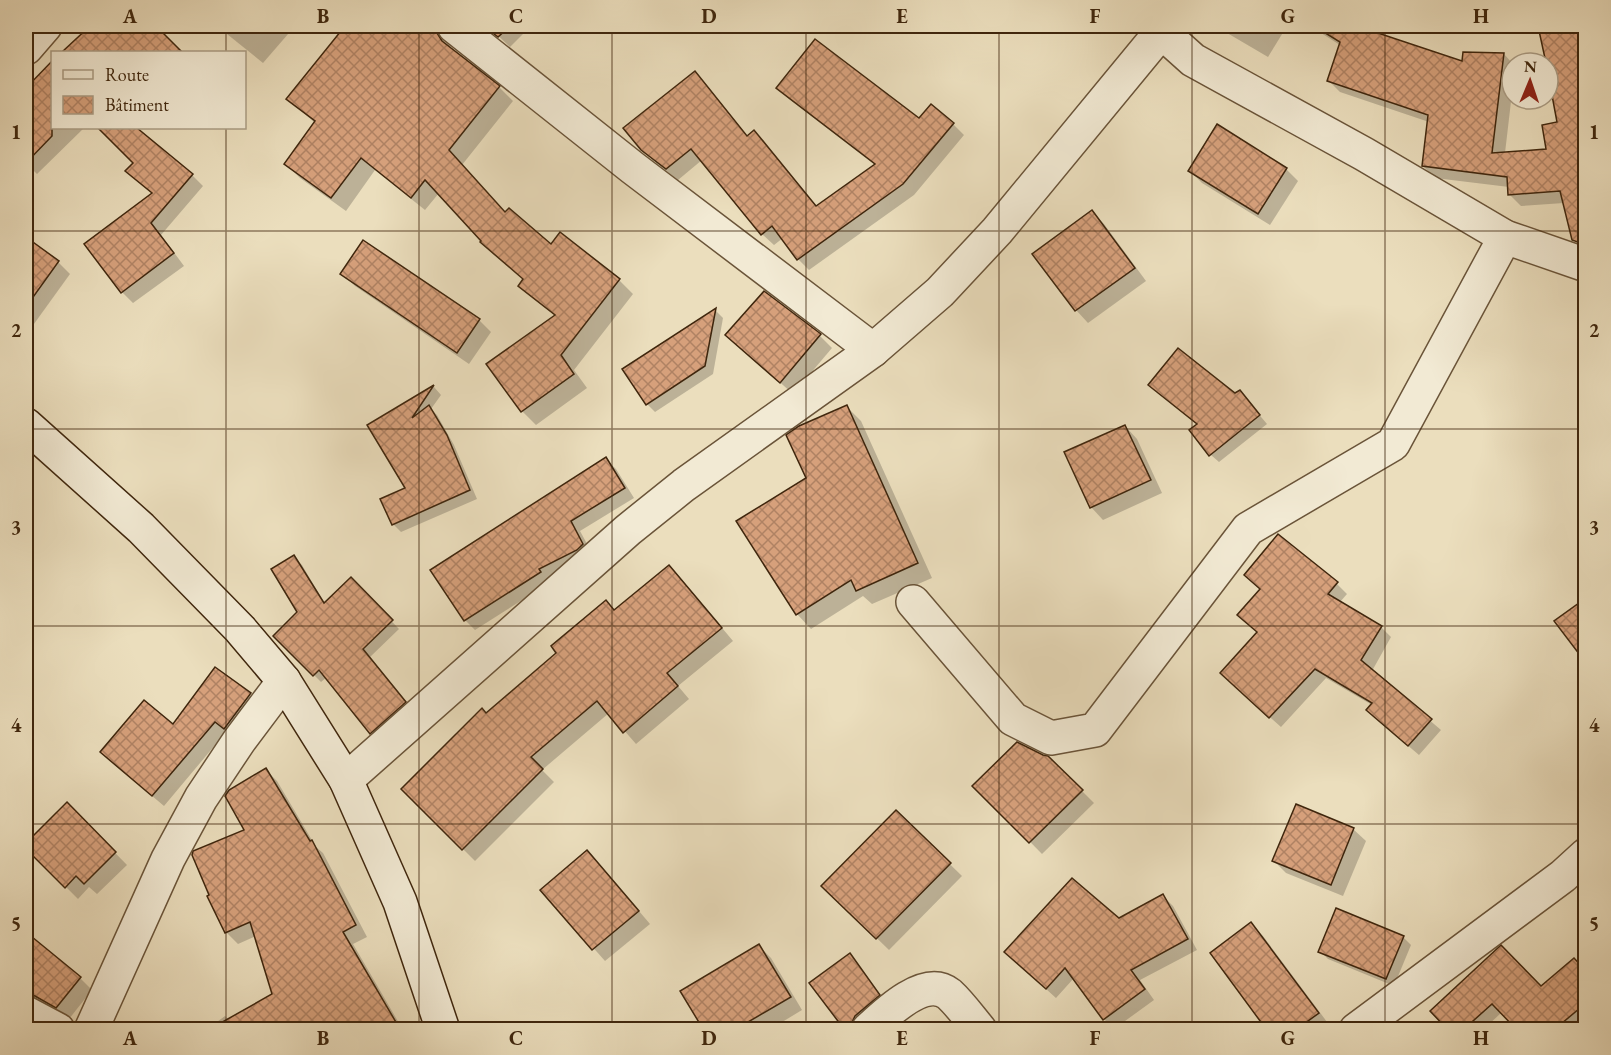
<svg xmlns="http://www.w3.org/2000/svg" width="1611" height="1055" font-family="'EB Garamond',serif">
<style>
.shadow{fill:#0003}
.building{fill:url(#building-cross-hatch);stroke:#3f260d;stroke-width:1.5}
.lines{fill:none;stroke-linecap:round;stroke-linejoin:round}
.minor-casing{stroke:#6a5439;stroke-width:36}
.secondary-casing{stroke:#3f260d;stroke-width:36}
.minor{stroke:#f2ead4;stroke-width:33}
.secondary{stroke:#f2ead4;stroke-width:33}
.grid{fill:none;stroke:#3f260d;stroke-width:1.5;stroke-opacity:0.55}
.neatline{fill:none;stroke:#3f260d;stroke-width:2}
.grid-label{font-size:20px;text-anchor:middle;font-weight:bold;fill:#3f260d}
</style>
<defs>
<pattern id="building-cross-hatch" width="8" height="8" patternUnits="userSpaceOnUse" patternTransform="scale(1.5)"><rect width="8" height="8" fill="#d6a07b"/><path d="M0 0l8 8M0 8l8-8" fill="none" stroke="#af8263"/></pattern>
</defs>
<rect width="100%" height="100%" fill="#ebdebd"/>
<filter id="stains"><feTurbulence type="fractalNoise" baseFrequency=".00333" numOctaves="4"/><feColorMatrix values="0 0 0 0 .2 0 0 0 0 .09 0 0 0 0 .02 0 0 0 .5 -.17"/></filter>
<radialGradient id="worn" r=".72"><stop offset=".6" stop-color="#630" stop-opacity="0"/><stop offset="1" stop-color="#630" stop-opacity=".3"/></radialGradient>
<g class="shadow">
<polygon points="92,26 154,26 180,52 64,52"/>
<polygon points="217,26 295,26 263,63"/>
<polygon points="347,26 438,26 450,37 451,50 499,87 513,101 462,165 506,214 551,246 560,234 619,280 633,294 574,370 587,388 536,425 522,411 488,365 556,316 534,299 520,286 524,280 482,242 483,241 439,193 425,210 375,170 346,211 300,178 286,164 315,123 288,99"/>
<polygon points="488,26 531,26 510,47"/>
<polygon points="614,26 623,26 618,30"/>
<polygon points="1218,26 1287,26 1268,57 1222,30"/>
<polygon points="1310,26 1360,26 1358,28 1464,64 1464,53 1504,54 1512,63 1512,93 1505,153 1548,150 1559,123 1540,26 1586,26 1586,251 1574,240 1564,203 1521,206 1510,195 1509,187 1435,178 1423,166 1429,122 1340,92 1328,80 1340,45"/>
<polygon points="52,64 52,128 84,128 37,174 26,163 26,77 32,84"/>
<polygon points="695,73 706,84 748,137 754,132 765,143 817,207 875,165 789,99 778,88 920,121 953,124 964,135 914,195 809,270 798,259 783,238 774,245 762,234 702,160 678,180 654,161 642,149"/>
<polygon points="100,128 135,128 192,175 203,186 161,235 184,266 133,303 122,292 153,194 127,171 135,163"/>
<polygon points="1286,169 1298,181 1270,225 1202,183 1190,171"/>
<polygon points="1092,212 1104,224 1146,281 1088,323 1076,310 1034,254"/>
<polygon points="26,238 58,262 70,274 26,335"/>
<polygon points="342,274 479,320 491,332 469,364 355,286"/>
<polygon points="764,293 820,336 832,348 793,394 727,335"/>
<polygon points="715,310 723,318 713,374 655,412 647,404"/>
<polygon points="1150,385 1236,395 1240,392 1267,424 1219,462 1211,455 1198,425 1158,393"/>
<polygon points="434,387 441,395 431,409 437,415 454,445 477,499 401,532 393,524 407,489 369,425"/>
<polygon points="847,407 861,421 932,578 872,604 863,596 811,629 797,614 807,478"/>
<polygon points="1125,426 1137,439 1162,493 1103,520 1091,507"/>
<polygon points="606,459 616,469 634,498 580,531 593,555 475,630 465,620 432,570"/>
<polygon points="294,557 302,565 325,604 351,579 399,629 370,657 413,710 379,740 327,677 321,682 275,636 299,612"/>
<polygon points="669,567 681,579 733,641 678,686 689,699 636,744 609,713 542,770 554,782 475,861 403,789 558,653 615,611"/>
<polygon points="1246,575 1337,584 1347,594 1340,602 1381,627 1391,637 1372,671 1441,730 1419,755 1378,720 1372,705 1326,678 1281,727 1232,684 1258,633 1261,590"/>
<polygon points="215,669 250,695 261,705 226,732 164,806 113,763 173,727"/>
<polygon points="1048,757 1094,803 1042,854 975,786"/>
<polygon points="266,770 277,781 316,847 323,853 367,937 353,944 403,1030 206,1030 225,1016 229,1020 274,995 256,936 238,944 226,932 247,831"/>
<polygon points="67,804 127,865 97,894 89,887 78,899 26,847 26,845"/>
<polygon points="896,812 962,876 889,950 823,886"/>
<polygon points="1353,829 1366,841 1343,896 1286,873 1274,861"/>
<polygon points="587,852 599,864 650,924 605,961 542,890"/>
<polygon points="1163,896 1173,906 1197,950 1140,980 1154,1000 1114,1029 1104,1019 1074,978 1056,998 1016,962 1118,920"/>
<polygon points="1251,924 1263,936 1330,1026 1326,1030 1268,1030 1212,953"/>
<polygon points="26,934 80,978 92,990 69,1019 26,997"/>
<polygon points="1403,937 1411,945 1394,986 1328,959 1320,951"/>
<polygon points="759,946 771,958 802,1010 769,1030 704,1030 682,992"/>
<polygon points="849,955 857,963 887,1003 860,1030 845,1030 811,983"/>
<polygon points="1586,972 1586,1020 1575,1030 1518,1030 1502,1012 1483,1030 1449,1030 1432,1011 1541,988"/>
</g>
<g class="building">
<polygon points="90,26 156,26 182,52 62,52"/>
<polygon points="345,26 436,26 437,33 442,41 500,86 449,150 505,212 509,208 551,244 560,232 620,279 561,355 574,374 521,412 486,364 555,315 518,286 523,279 480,242 481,241 425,180 411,198 361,158 331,198 284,164 315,121 286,99"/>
<polygon points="484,26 510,26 498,37"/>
<polygon points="1314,26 1357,26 1462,61 1463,52 1504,53 1492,153 1546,149 1542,125 1557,122 1548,74 1548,63 1546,63 1538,26 1586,26 1586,245 1572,240 1560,191 1508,195 1507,177 1422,166 1428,115 1327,81 1340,42"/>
<polygon points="815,39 919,118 931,104 954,123 903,184 797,260 772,226 761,235 691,149 666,169 641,150 623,128 695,71 747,136 754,130 816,206 875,164 776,88"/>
<polygon points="52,61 52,136 26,163 26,88"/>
<polygon points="1217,124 1287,168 1258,214 1188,171"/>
<polygon points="98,128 137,128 193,174 151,223 174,253 121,293 84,244 152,193 125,171 133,163"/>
<polygon points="1092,210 1135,268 1075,311 1032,254"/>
<polygon points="26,237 59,261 26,307"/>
<polygon points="363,240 480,319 457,353 340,274"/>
<polygon points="764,291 821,334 780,383 725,335"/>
<polygon points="716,308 705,366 646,405 622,369"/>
<polygon points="1178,348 1235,393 1240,390 1260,415 1209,456 1189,430 1197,424 1148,385"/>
<polygon points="434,385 412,418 429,405 447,435 470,490 392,525 380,499 405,488 367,425"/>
<polygon points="847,405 918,563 856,591 851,580 796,615 736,521 806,478 786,435 799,426"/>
<polygon points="1125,425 1151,480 1090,508 1064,452"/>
<polygon points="606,457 625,488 571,521 583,544 577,550 539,569 541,572 464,621 430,570"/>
<polygon points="1278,534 1338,582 1328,594 1382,626 1361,660 1432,719 1408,746 1366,710 1372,703 1315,669 1269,718 1220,673 1257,632 1237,615 1260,589 1244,575"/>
<polygon points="294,555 324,603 351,577 393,620 363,649 406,702 370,734 319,670 313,676 273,636 297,612 271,569"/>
<polygon points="669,565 722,628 667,673 678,686 623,733 597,701 531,757 543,769 462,850 401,789 482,708 486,713 556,653 551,646 606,600 614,610"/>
<polygon points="1586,598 1586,663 1554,621"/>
<polygon points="215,667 251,693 224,729 215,722 152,796 100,752 144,700 173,724"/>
<polygon points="1017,742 1043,755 1048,756 1083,790 1029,843 972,786"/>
<polygon points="266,768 310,841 312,840 356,925 343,932 400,1029 210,1029 272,994 250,922 225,933 207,896 209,895 192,855 193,851 244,830 225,796 229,790"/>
<polygon points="67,802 116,852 84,884 76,876 65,888 26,849 26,843"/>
<polygon points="1296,804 1354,828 1331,885 1272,861"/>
<polygon points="896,810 951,863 876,939 821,886"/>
<polygon points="587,850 639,911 592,950 540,890"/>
<polygon points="1072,878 1119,918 1163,894 1188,939 1131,970 1145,989 1103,1020 1065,968 1046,989 1004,952"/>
<polygon points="1336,908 1404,936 1386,979 1318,952"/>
<polygon points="1251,922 1319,1013 1297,1029 1266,1029 1210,953"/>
<polygon points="26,932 81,977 56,1008 35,996 26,994"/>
<polygon points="759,944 791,997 736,1029 703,1029 680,991"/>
<polygon points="1501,945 1541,986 1574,958 1586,971 1586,1003 1555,1029 1516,1029 1492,1004 1464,1029 1447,1029 1430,1011"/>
<polygon points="850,953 880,995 855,1016 850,1027 844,1029 809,983"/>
</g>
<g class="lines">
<defs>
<g id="minor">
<polyline points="454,26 633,168 873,350"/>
<polyline points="1155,26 1193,60 1364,154 1505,237 1586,265"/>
<polyline points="26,48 45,26"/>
<polyline points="913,602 1013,719 1051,738 1095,730 1248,529 1393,444 1505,237"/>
<polyline points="346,780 628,530 684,485 873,350 940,292 997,231 1166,26"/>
<polyline points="26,1013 58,1030"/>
<polyline points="91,1030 168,859 201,798 239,741 284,681"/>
<path d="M 868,1030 C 885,1014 925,975 949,994 C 960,1004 970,1018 980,1030"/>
<polyline points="1356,1030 1563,876 1586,855"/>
</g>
<polyline id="secondary" points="26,425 141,528 240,629 284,681 346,780 400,902 443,1030"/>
</defs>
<use href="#minor" class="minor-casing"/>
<use href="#secondary" class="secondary-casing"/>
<use href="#minor" class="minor"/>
<use href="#secondary" class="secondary"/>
</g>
<path class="grid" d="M 226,26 L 226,52M 419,26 L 419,1030M 612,26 L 612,1030M 806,26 L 806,1030M 999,26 L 999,1030M 1192,26 L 1192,1030M 1385,26 L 1385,1030M 226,128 L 226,1030M 26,231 L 1586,231M 26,429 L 1586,429M 26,626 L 1586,626M 26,824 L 1586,824"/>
<rect width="1611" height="1055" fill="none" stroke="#ebdebd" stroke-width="66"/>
<rect x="51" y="51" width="195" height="78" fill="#f2ead4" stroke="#aa9c84" stroke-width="1.5"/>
<rect x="63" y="70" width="30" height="9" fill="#f2ead4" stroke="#aa9c84" stroke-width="1.5"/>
<text x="105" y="81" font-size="18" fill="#3f260d">Route</text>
<rect x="63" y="96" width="30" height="18" fill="url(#building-cross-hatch)" stroke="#aa9c84" stroke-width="1.5"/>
<text x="105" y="111" font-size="18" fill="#3f260d">Bâtiment</text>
<g transform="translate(1530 81) rotate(2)"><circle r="28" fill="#f2ead4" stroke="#aa9c84" stroke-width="1.5"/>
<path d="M0-4.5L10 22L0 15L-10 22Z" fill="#8f2418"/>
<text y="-9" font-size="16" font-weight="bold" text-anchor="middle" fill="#3f260d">N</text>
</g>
<rect x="33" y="33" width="1545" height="989" class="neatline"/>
<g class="grid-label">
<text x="130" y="23">A</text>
<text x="323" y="23">B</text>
<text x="516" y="23">C</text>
<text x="709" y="23">D</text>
<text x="902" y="23">E</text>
<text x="1095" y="23">F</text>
<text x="1288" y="23">G</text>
<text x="1481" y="23">H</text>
<text x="16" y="139">1</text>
<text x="1594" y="139">1</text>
<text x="16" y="337">2</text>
<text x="1594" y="337">2</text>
<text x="16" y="534">3</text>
<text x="1594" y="534">3</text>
<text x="16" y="732">4</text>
<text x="1594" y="732">4</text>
<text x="16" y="930">5</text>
<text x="1594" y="930">5</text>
<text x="130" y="1045">A</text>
<text x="323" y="1045">B</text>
<text x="516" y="1045">C</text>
<text x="709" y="1045">D</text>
<text x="902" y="1045">E</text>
<text x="1095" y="1045">F</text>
<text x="1288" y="1045">G</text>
<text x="1481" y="1045">H</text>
</g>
<rect width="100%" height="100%" filter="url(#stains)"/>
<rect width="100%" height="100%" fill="url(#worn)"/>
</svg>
